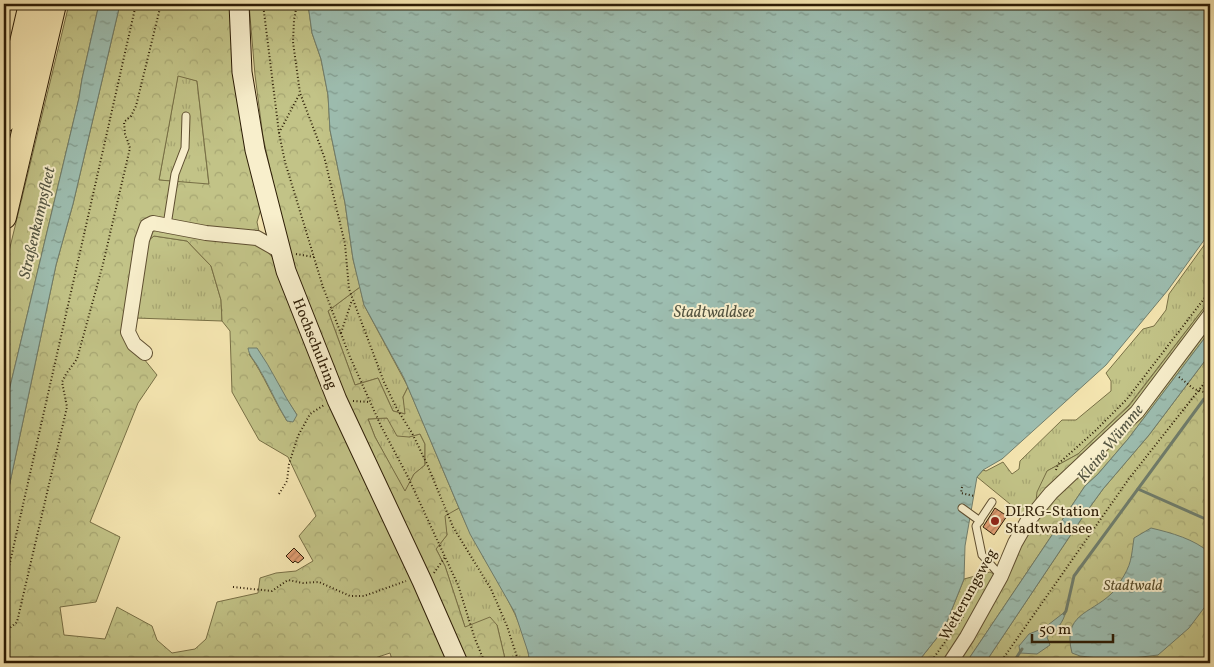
<svg xmlns="http://www.w3.org/2000/svg" width="1214" height="667" font-family="Vollkorn,serif">
<style>
.grass{fill:url(#grass-tufts);stroke:#787046}
.forest{fill:url(#forest-crowns);stroke:#787046;fill-rule:evenodd}
.water{fill:url(#water-ripples);stroke:#707e6d}
.lines{fill:none;stroke-linecap:round;stroke-linejoin:round}
.stream{stroke:#707e6d;stroke-width:3}
.building{fill:url(#building-hatch);stroke:#2d1d06}
.lane-casing{stroke:#5f4f31;stroke-width:9}
.street-casing{stroke:#5f4f31;stroke-width:16}
.secondary-casing{stroke:#2d1d06;stroke-width:21}
.highway-casing{stroke:#2d1d06;stroke-width:26}
.path{stroke:#2d1d06;stroke-width:2;stroke-dasharray:1 2.5;stroke-linecap:butt}
.lane{stroke:#f8efcc;stroke-width:7}
.street{stroke:#f8efcc;stroke-width:14}
.secondary{stroke:#f8efcc;stroke-width:19}
.highway{stroke:#f5e6b1;stroke-width:24}
.poi-dot{fill:#8f2418;stroke:#f8efcc;stroke-width:2}
.labels{text-anchor:middle;dominant-baseline:central;stroke-width:4;stroke-linejoin:round;paint-order:stroke}
.street-label{font-size:15px;fill:#2d1d06;stroke:#f8efcc}
.poi-label{font-size:15px;fill:#2d1d06;stroke:#f8efcc;text-anchor:start}
.park-label{font-size:15px;font-style:italic;fill:#5a4f2d;stroke:#f8efcc}
.water-label{font-size:16px;font-style:italic;fill:#545542;stroke:#f8efcc}
</style>
<defs>
<pattern id="grass-tufts" width="24" height="20" patternUnits="userSpaceOnUse" patternTransform="scale(1.25)"><rect width="24" height="20" fill="#c2c387"/><path d="M3 7l-1-3M5 7V3M7 7l1-3M15 17l-1-3M17 17v-4M19 17l1-3" fill="none" stroke="#a7a773"/></pattern>
<pattern id="forest-crowns" width="20" height="18" patternUnits="userSpaceOnUse" patternTransform="scale(1.25)"><rect width="20" height="18" fill="#c2c387"/><path d="M2 6a3 3 0 1 1 6 0M12 15a3 3 0 1 1 6 0" fill="none" stroke="#a7a773"/></pattern>
<pattern id="water-ripples" width="26" height="14" patternUnits="userSpaceOnUse" patternTransform="scale(1.25)"><rect width="26" height="14" fill="#9dbeb1"/><path d="M2 4q2-2 4 0t4 0M15 11q2-2 4 0t4 0" fill="none" stroke="#809a8e"/></pattern>
<pattern id="building-hatch" width="6" height="6" patternUnits="userSpaceOnUse" patternTransform="scale(1.25)"><rect width="6" height="6" fill="#e09c71"/><path d="M-1 1l2-2M0 6l6-6M5 7l2-2" fill="none" stroke="#b67f5b"/></pattern>
</defs>
<rect width="100%" height="100%" fill="#f5e6b1"/>
<filter id="stains"><feTurbulence type="fractalNoise" baseFrequency=".004" numOctaves="4"/><feColorMatrix values="0 0 0 0 .2 0 0 0 0 .09 0 0 0 0 .02 0 0 0 .5 -.17"/></filter>
<radialGradient id="worn" r=".72"><stop offset=".6" stop-color="#630" stop-opacity="0"/><stop offset="1" stop-color="#630" stop-opacity=".3"/></radialGradient>
<g class="grass">
<polygon points="178,75 197,81 209,185 159,180"/>
<polygon points="154,236 187,241 211,266 221,300 222,321 135,318 146,242"/>
<polygon points="1210,237 1210,300 1129,405 1078,454 1047,471 1032,522 977,477 983,470 986,471 1003,462 1012,474 1019,469 1020,461 1062,420 1076,420 1111,391 1111,381 1106,373 1143,329 1154,326 1166,310 1169,294"/>
<polygon points="360,287 364,305 408,387 403,397 406,414 393,411 378,378 355,385 328,311"/>
<polygon points="387,418 409,437 420,434 425,444 425,465 414,474 405,492 375,437 368,419"/>
<path d="M 459,508 C 463,517 467,527 472,536 C 493,577 524,617 530,663 L 506,663 L 497,625 L 465,627 L 445,566 L 436,549 L 447,535 L 444,515 Z"/>
</g>
<g class="forest">
<polygon points="69,4 99,4 82,79 79,98 4,412 4,272"/>
<path d="M 120,4 L 233,4 L 261,209 L 257,222 L 262,246 L 274,259 L 319,381 L 450,663 L 393,663 L 390,653 L 360,663 L 4,663 L 4,511 L 56,265 L 73,204 ZM 178,76 L 197,81 L 209,184 L 159,180 ZM 154,236 L 187,241 L 211,266 L 221,300 L 222,321 L 230,331 L 232,392 L 259,440 L 288,457 L 316,516 L 299,536 L 313,561 L 296,571 L 276,573 L 260,578 L 258,593 L 217,602 L 206,639 L 195,649 L 172,653 L 157,640 L 152,626 L 117,607 L 105,639 L 64,635 L 60,607 L 96,602 L 120,537 L 90,522 L 138,403 L 157,375 L 144,359 L 132,331 L 146,242 ZM 249,354 L 283,394 L 297,415 L 287,421 C 273,399 264,375 249,354 Z"/>
<path d="M 249,4 L 308,4 L 312,33 L 321,59 L 328,95 L 330,130 L 345,203 L 353,259 L 360,287 L 328,311 L 355,385 L 378,378 L 393,411 L 405,414 L 403,397 L 408,387 L 459,508 L 445,516 L 447,535 L 436,549 L 445,566 L 465,627 L 490,617 L 497,625 L 506,663 L 466,663 L 365,446 L 289,254 L 263,137 L 255,75 ZM 387,418 L 397,436 L 409,437 L 420,434 L 425,444 L 425,465 L 414,474 L 405,491 L 375,437 L 368,419 Z"/>
<polygon points="1210,300 1210,331 1128,439 1098,474 1085,486 966,663 917,663 944,629 964,579 990,572 1003,579 1034,519 1037,492 1047,471 1078,454 1129,406"/>
<polygon points="1210,354 1210,663 985,663 1082,518 1103,489 1149,435"/>
</g>
<g class="water">
<polygon points="99,4 120,4 73,204 56,265 4,511 4,412 79,98 82,79"/>
<polygon points="308,4 1210,4 1210,232 1168,290 1106,365 1002,459 983,470 977,477 965,546 964,579 944,629 917,663 530,663 528,652 515,613 470,534 404,378 364,305 353,259 345,203 330,130 328,95 321,59 312,33"/>
<polygon points="1210,331 1210,354 1149,435 1103,489 1082,518 985,663 966,663 1085,486 1098,474 1128,439"/>
<path d="M 248,348 L 257,348 C 272,369 282,393 297,415 L 293,422 L 287,421 C 276,403 268,383 257,365 C 253,359 249,355 248,348 Z"/>
<path d="M 1151,528 C 1172,533 1194,539 1210,553 L 1210,600 L 1189,628 L 1158,655 L 1116,660 L 1080,656 L 1072,653 C 1062,614 1090,614 1111,594 C 1115,591 1117,586 1120,582 C 1132,564 1131,558 1134,538 Z"/>
<path d="M 1066,611 C 1063,623 1057,630 1047,637 L 1050,645 L 1037,654 L 1020,653 L 1019,646 L 1029,634 L 1044,628 Z"/>
</g>
<g class="lines">
<g class="stream">
<polyline points="1138,489 1210,521"/>
<polyline points="1064,614 1066,611 1074,576 1204,399"/>
<polyline points="1013,663 1022,649"/>
</g>
</g>
<g class="building">
<polygon points="995,508 1007,516 994,535 983,527"/>
<polygon points="294,548 304,558 298,563 295,561 293,563 286,556"/>
</g>
<g class="lines">
<defs>
<g id="lane">
<polyline points="167,225 175,174 185,148 186,116"/>
<polyline points="992,502 976,526 982,555 1001,576"/>
<polyline points="962,508 980,521"/>
</g>
<g id="street">
<polyline points="145,353 134,344 128,332 142,240 147,226 153,223 206,233 257,238 280,251"/>
<polyline points="950,663 967,637 1001,576 1015,543 1027,522 1051,493 1137,412 1210,315"/>
</g>
<polyline id="secondary" points="239,4 242,72 255,150 286,271 337,400 422,581 458,663"/>
<g id="highway">
<polyline points="4,120 31,4"/>
<polyline points="4,217 54,4"/>
</g>
</defs>
<use href="#lane" class="lane-casing"/>
<use href="#street" class="street-casing"/>
<use href="#secondary" class="secondary-casing"/>
<use href="#highway" class="highway-casing"/>
<g class="path">
<polyline points="263,4 279,133 285,162 323,287 350,357 381,426 408,477 458,585 475,639 485,663"/>
<polyline points="297,4 294,20 293,42 300,93 324,156 345,244 349,289 384,382 397,409 412,433 427,464 453,527 491,589 507,626 519,663"/>
<polyline points="279,133 300,93"/>
<polyline points="296,254 314,257"/>
<polyline points="341,333 352,300"/>
<polyline points="1179,377 1194,389 1210,394"/>
<polyline points="353,401 370,402"/>
<polyline points="1056,470 1058,464 1095,431 1127,399 1210,291"/>
<polyline points="962,487 961,493 974,496"/>
<polyline points="279,494 287,481 289,464 298,436 310,414 324,405"/>
<polyline points="434,573 445,557"/>
<polyline points="233,587 272,591 288,580 303,583 319,582 350,596 364,596 406,581"/>
<polyline points="4,589 136,4"/>
<polyline points="4,639 5,632 17,622 67,407 62,382 66,374 77,359 103,264 130,148 125,134 124,122 131,116 136,106 161,4"/>
<polyline points="4,652 7,663"/>
<polyline points="930,663 963,617"/>
<polyline points="1000,663 1128,480 1210,376"/>
</g>
<use href="#lane" class="lane"/>
<use href="#street" class="street"/>
<use href="#secondary" class="secondary"/>
<use href="#highway" class="highway"/>
</g>
<circle class="poi-dot" cx="995" cy="521" r="5"/>
<g class="labels">
<g class="street-label">
<text transform="translate(314 344) rotate(68)">Hochschulring</text>
<text transform="translate(969 595) rotate(-61)">Wetterungsweg</text>
</g>
<g class="poi-label">
<text x="1005" y="512">DLRG-Station<tspan x="1005" dy="17">Stadtwaldsee</tspan></text>
</g>
<g class="park-label">
<text x="1133" y="586">Stadtwald</text>
</g>
<g class="water-label">
<text transform="translate(38 223) rotate(-77)">Straßenkampsfleet</text>
<text x="714" y="313">Stadtwaldsee</text>
<text transform="translate(1111 444) rotate(-51)">Kleine Wümme</text>
</g>
</g>
<rect width="1214" height="667" fill="none" stroke="#f5e6b1" stroke-width="20"/>
<rect x="5" y="5" width="1204" height="657" fill="none" stroke="#2d1d06" stroke-width="2.5"/>
<rect x="10" y="10" width="1194" height="647" fill="none" stroke="#2d1d06"/>
<path d="M1032 634v8h81v-8" fill="none" stroke="#2d1d06" stroke-width="2.5"/>
<text x="1039" y="634" font-size="15" fill="#2d1d06" stroke="#f8efcc" stroke-width="4" paint-order="stroke">50 m</text>
<rect width="100%" height="100%" filter="url(#stains)"/>
<rect width="100%" height="100%" fill="url(#worn)"/>
</svg>
